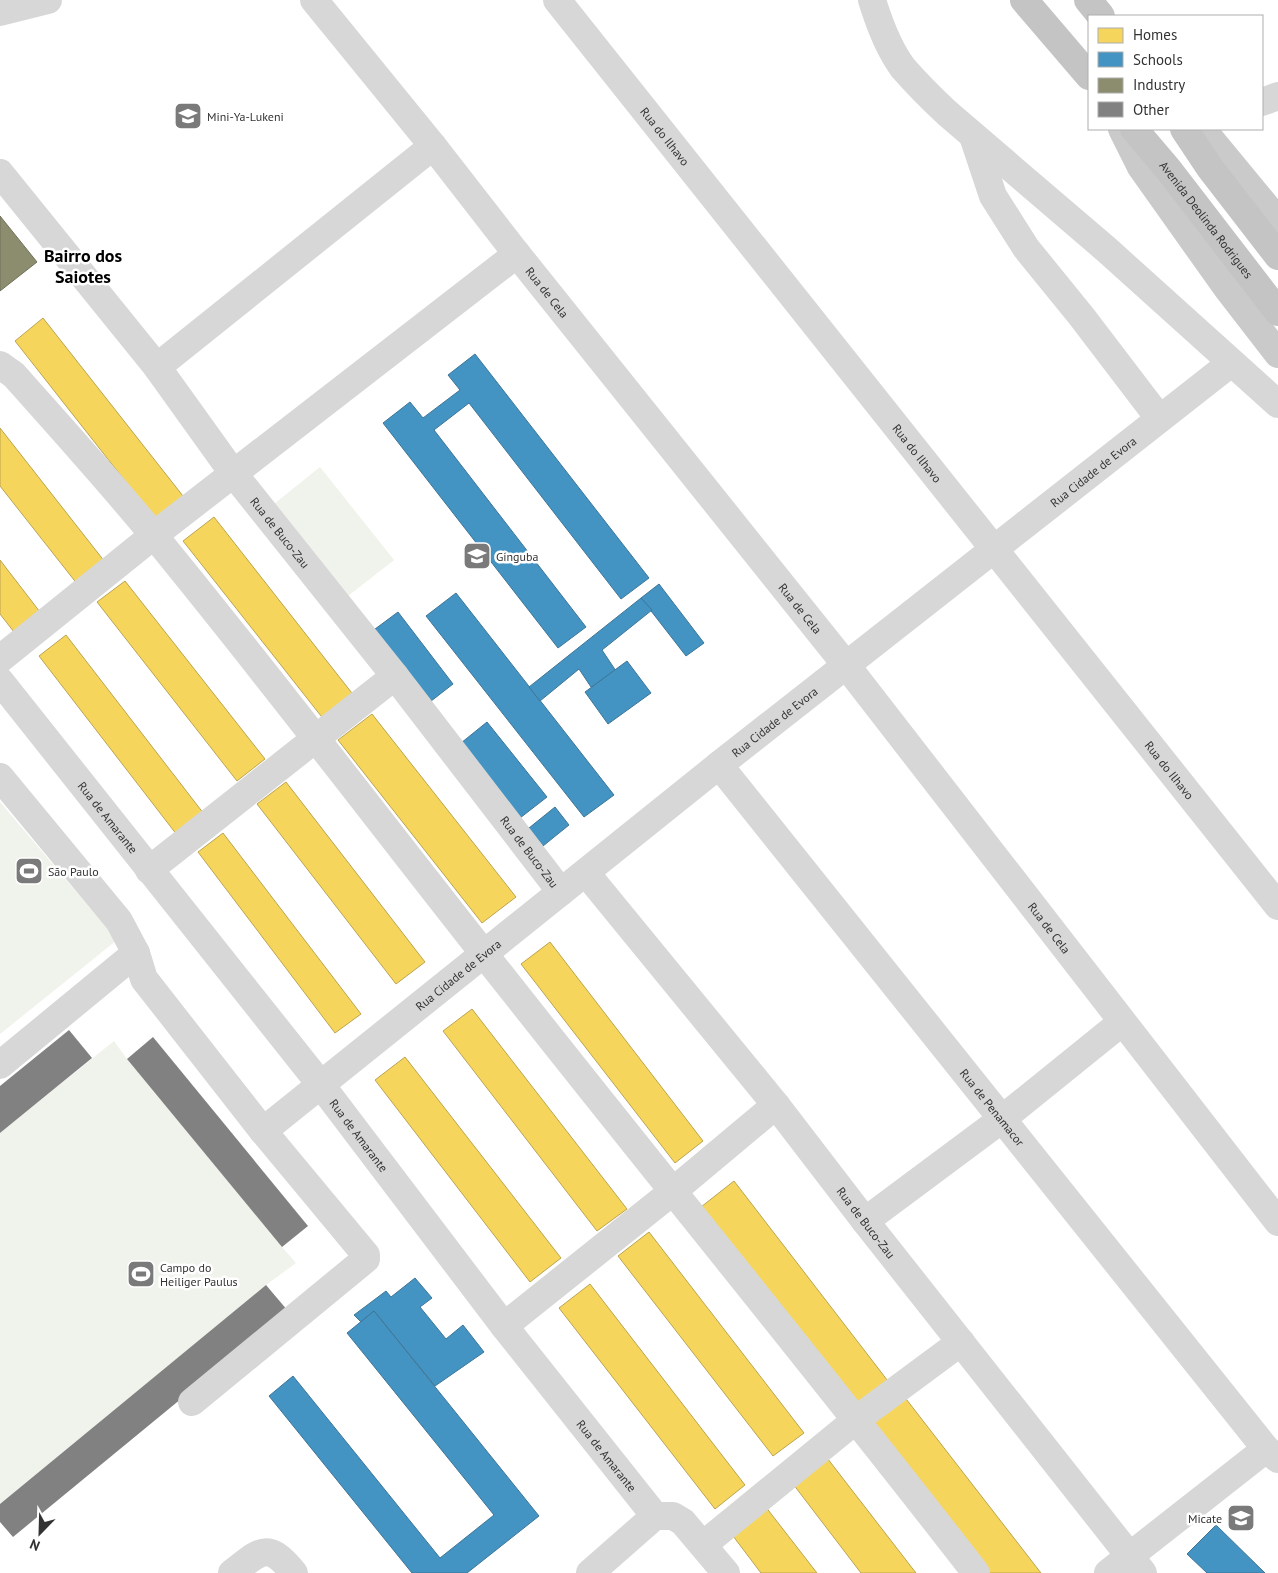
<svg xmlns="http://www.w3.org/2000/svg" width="1278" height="1573" font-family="'PT Sans',sans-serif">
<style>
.green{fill:#f0f3ec}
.homes{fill:#f6d55c;stroke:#bca450}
.schools{fill:#4393c3;stroke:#3e7698}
.industry{fill:#8c8c6e;stroke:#71715c}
.building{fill:#818181}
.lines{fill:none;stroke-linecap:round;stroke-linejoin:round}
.minor{stroke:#d7d7d7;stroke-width:28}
.major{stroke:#cacaca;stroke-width:28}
.highway{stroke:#c4c4c4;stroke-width:28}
.labels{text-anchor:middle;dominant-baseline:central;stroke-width:5;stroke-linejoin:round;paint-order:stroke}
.poi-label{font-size:12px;fill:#333;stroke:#fff;text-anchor:start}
.street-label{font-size:12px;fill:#333;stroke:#fff}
.district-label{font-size:18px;font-weight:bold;fill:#000;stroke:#fff}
</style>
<rect width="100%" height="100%" fill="#fff"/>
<g class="green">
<polygon points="320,467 394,560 348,596 274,504"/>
<polygon points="0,802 117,940 0,1034"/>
<polygon points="114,1041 127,1059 282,1247 296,1263 266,1285 0,1504 0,1133"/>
</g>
<g class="homes">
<polygon points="43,318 183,496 155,519 15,341"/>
<polygon points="0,428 105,562 78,585 0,486"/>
<polygon points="214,517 355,697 325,721 183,541"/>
<polygon points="0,560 40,612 14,632 0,614"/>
<polygon points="125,581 265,759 237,781 97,602"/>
<polygon points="66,635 204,814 177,835 39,656"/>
<polygon points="372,714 516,897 482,923 338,740"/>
<polygon points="286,782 425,962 396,984 257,804"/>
<polygon points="223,833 361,1014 335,1033 198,852"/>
<polygon points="550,942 703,1141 675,1163 521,964"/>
<polygon points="472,1009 627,1209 597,1231 443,1031"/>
<polygon points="405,1057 561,1258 530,1282 375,1080"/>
<polygon points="734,1181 891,1385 858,1410 701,1207"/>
<polygon points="649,1232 804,1433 773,1456 618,1256"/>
<polygon points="590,1284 745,1485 715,1509 559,1308"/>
<polygon points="903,1395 1041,1573 987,1573 869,1421"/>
<polygon points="824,1454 916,1573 861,1573 790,1480"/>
<polygon points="765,1506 817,1573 761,1573 730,1532"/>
</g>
<g class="schools">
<polygon points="475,354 649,578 621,599 469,403 434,430 586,627 558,648 383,423 410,402 423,418 460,390 448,375"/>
<polygon points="659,584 704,643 686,656 641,598"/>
<polygon points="456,593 614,795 584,817 426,616"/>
<polygon points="641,598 652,610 602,650 616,671 591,687 579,669 540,701 529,687"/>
<polygon points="398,612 453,684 426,705 371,632"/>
<polygon points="627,661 651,693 608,724 585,692"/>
<polygon points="487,722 547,797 520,818 461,743"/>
<polygon points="555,807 569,825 543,846 529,828"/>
<polygon points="415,1278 432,1298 420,1307 446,1339 463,1325 484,1352 435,1386 374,1311 361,1322 354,1315 386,1291 391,1297"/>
<polygon points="374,1311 539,1516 467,1573 412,1573 269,1396 293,1376 440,1558 494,1515 347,1333"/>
<polygon points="1216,1525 1265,1573 1207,1573 1187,1554"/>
</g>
<polygon class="industry" points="0,216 37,262 0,291"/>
<g class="building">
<polygon points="69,1030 92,1058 0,1133 0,1086"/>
<polygon points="153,1037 308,1226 282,1247 127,1059"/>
<polygon points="266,1285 288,1311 13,1537 0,1522 0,1504"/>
</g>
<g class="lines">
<g class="minor">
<path id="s1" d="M 314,0 L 433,146 L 517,254 L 846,665 L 1278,1222"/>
<path id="s2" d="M 557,0 L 1278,906"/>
<path d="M 872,0 C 879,23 888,48 903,68 C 917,84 932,99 947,113 L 1107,250 L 1278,404"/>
<polyline points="0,12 48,0"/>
<polyline points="1262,102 1278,96"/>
<polyline points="973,136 993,196 1026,248 1082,317 1159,418"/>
<path id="s3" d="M 0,173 L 157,367 L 233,473 L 395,676 L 561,892"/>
<path d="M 0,365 L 14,375 C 62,429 111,483 156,538 C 279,688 395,842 515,993 C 668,1187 825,1378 976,1573"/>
<polyline points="157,367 433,146"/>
<polyline points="0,659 154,535 517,254"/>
<path id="s4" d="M 0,681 L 321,1085 L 504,1326 L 655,1516"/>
<path id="s5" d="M 719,765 L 1266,1449 L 1278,1459"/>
<polyline points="0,777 119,921 136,953 144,979 263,1131 366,1255 366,1259 192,1402"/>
<polyline points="149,870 395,676"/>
<path id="s6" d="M 586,873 L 776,1105 L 865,1221 L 1143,1573"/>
<polyline points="0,1065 136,953"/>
<path id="s7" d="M 263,1131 L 719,765 L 1231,363"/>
<polyline points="865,1221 1002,1119 1122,1022"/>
<polyline points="504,1326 672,1192 776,1105"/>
<polyline points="655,1516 673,1516 683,1522 726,1573"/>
<polyline points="703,1545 857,1419 961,1342"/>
<path d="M 232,1573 C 261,1551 267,1540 294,1573"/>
<polyline points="590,1573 655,1516"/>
<polyline points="1108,1573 1266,1449"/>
</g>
<g class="major">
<polyline points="1122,129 1141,167 1227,288 1278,354"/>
<polyline points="1202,129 1278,221"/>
</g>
<g class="highway">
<polyline points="1024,0 1089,76"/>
<polyline points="1088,0 1101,16"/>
<path id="s8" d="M 1134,129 L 1168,169 L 1278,312"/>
<polyline points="1184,129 1210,168 1278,256"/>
</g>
</g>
<defs>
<symbol id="school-square" viewBox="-11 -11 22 22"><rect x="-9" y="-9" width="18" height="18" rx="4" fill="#7a7a7a" stroke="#fff"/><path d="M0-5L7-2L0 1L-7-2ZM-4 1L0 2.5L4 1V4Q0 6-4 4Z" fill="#fff"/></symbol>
<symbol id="stadium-square" viewBox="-11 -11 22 22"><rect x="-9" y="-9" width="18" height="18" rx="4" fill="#7a7a7a" stroke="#fff"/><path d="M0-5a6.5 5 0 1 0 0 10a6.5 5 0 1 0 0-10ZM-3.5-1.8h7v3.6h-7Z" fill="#fff"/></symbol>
</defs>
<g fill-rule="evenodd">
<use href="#school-square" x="172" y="100" width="32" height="32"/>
<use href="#school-square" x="461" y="540" width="32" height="32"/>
<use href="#stadium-square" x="13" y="855" width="32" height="32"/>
<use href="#stadium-square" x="125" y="1258" width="32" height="32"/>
<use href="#school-square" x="1225" y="1502" width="32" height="32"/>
</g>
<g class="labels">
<g class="poi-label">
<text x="207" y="116">Mini-Ya-Lukeni</text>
<text x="496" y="556">Ginguba</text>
<text x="48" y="871">São Paulo</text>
<text x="160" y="1267">Campo do<tspan x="160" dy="14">Heiliger Paulus</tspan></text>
<text x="1222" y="1518" text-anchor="end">Micate</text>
</g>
<g class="street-label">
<text stroke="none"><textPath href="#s2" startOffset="174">Rua do Ilhavo</textPath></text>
<text stroke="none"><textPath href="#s8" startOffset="116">Avenida Deolinda Rodrigues</textPath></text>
<text stroke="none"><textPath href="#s1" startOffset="374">Rua de Cela</textPath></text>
<text stroke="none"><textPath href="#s2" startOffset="579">Rua do Ilhavo</textPath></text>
<text stroke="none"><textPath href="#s7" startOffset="1060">Rua Cidade de Evora</textPath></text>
<text stroke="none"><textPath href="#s3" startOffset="456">Rua de Buco-Zau</textPath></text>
<text stroke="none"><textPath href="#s1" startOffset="779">Rua de Cela</textPath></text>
<text stroke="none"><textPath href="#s7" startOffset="655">Rua Cidade de Evora</textPath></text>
<text stroke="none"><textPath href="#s2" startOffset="984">Rua do Ilhavo</textPath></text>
<text stroke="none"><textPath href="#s4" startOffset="174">Rua de Amarante</textPath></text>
<text stroke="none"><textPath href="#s3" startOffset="861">Rua de Buco-Zau</textPath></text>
<text stroke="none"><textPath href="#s1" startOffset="1184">Rua de Cela</textPath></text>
<text stroke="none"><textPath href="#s7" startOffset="250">Rua Cidade de Evora</textPath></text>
<text stroke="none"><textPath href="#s5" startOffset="438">Rua de Penamacor</textPath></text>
<text stroke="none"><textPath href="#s4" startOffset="579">Rua de Amarante</textPath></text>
<text stroke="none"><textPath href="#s6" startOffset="448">Rua de Buco-Zau</textPath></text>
<text stroke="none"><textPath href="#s4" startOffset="984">Rua de Amarante</textPath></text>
</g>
<g class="district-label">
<text x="83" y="255">Bairro dos<tspan x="83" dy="21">Saiotes</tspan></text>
</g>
</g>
<rect x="1088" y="15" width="175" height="115" fill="#ffffff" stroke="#adadad"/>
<rect x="1098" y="28" width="25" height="15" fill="#f6d55c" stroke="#adadad"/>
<text x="1133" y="40" font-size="15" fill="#333333">Homes</text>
<rect x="1098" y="52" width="25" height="15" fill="#4393c3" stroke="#adadad"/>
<text x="1133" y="65" font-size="15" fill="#333333">Schools</text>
<rect x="1098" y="78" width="25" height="15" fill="#8c8c6e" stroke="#adadad"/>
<text x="1133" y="90" font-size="15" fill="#333333">Industry</text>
<rect x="1098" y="102" width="25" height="15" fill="#818181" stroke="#adadad"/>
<text x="1133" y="115" font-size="15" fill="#333333">Other</text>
<g transform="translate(40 1533) rotate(203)" stroke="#ffffff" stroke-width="4" paint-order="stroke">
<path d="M0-4L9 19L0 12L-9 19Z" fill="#333333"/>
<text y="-8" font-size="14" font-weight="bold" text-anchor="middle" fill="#333333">N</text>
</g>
</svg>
